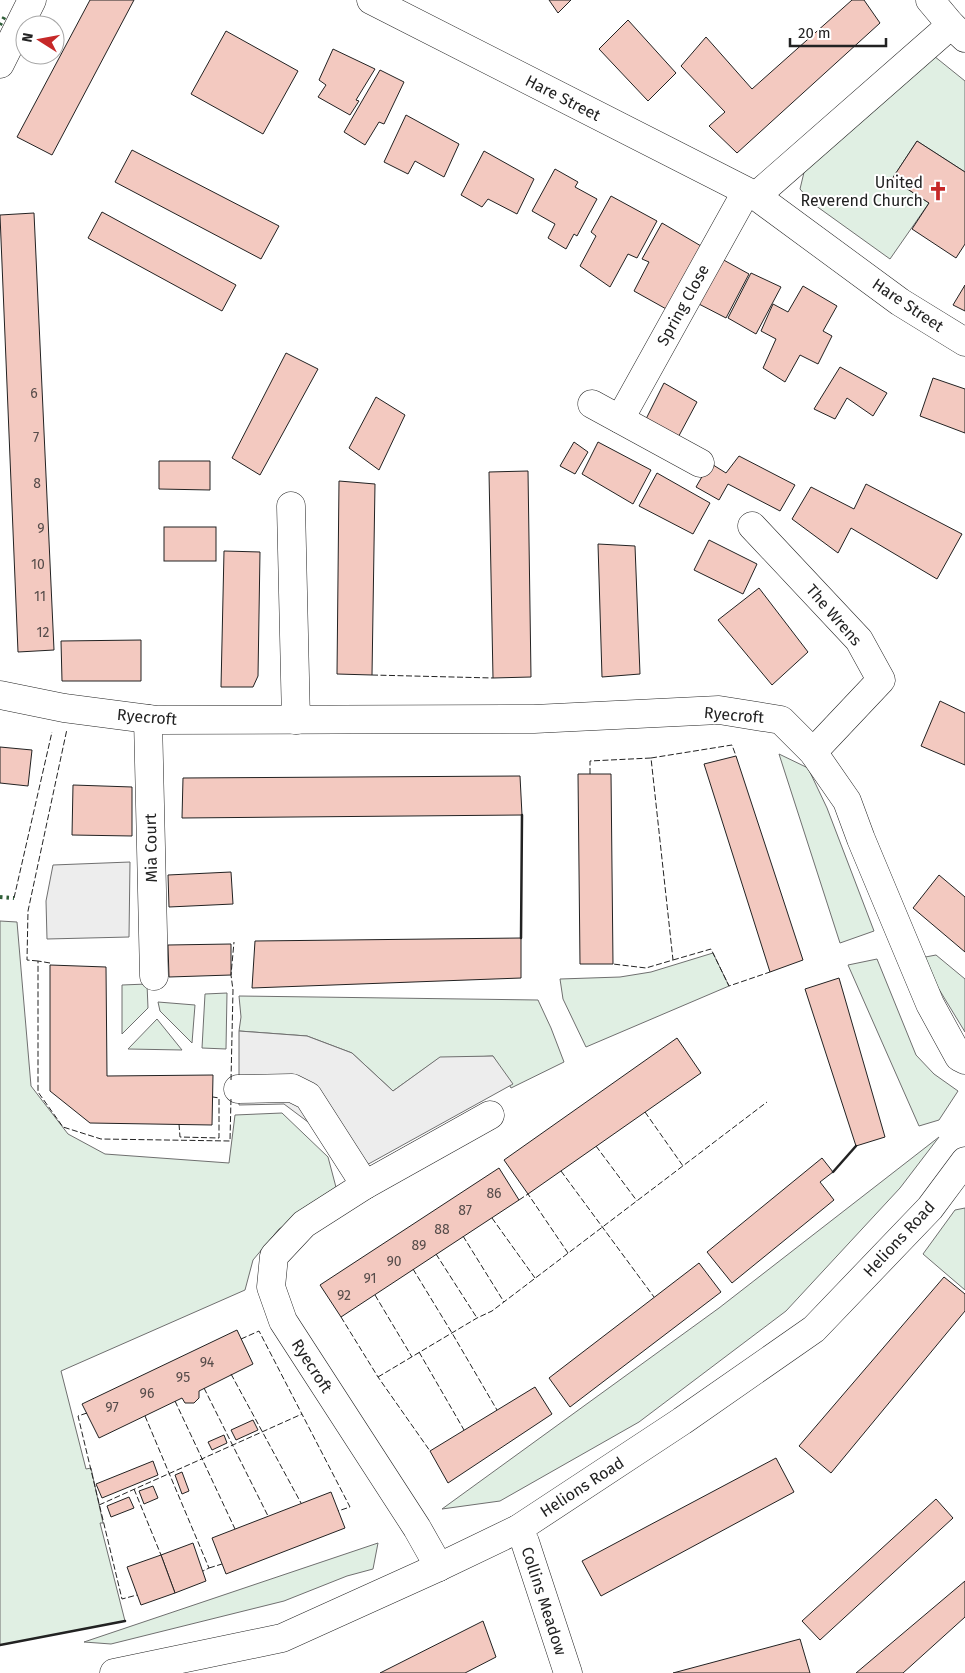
<svg xmlns="http://www.w3.org/2000/svg" width="965" height="1673" font-family="'Fira Sans',sans-serif">
<style>
.green{fill:#e0efe3;stroke:#6f6f6f}
.parking{fill:#ededed;stroke:#6f6f6f}
.building{fill:#f3c9c0;stroke:#222}
.lines{fill:none;stroke-linecap:round;stroke-linejoin:round}
.minor-casing{stroke:#222;stroke-width:29}
.minor{stroke:#fff;stroke-width:28}
.hedge{stroke:#2f5e38;stroke-width:4;stroke-dasharray:2.5 4;stroke-linecap:butt}
.fence{stroke:#222;stroke-width:1;stroke-dasharray:6 2.5;stroke-linecap:butt}
.wall{stroke:#222;stroke-width:2.5}
.labels{text-anchor:middle;dominant-baseline:central;stroke-width:4;stroke-linejoin:round;paint-order:stroke}
.number-label{font-size:14px;fill:#564c4a}
.street-label{font-size:16px;fill:#222;stroke:#fff}
.poi-label{font-size:16px;fill:#222;stroke:#fff;text-anchor:end}
</style>
<rect width="100%" height="100%" fill="#fff"/>
<g class="green">
<polygon points="934,56 965,81 965,172 917,141 892,179 929,203 890,259 812,203 800,189 806,164"/>
<polygon points="779,754 808,768 827,808 874,931 840,943"/>
<polygon points="0,921 17,922 31,1086 68,1134 105,1154 229,1163 235,1115 282,1113 328,1157 337,1191 279,1229 253,1260 245,1290 61,1371 86,1469 91,1468 103,1523 100,1523 125,1621 0,1645"/>
<polygon points="713,953 729,986 586,1047 563,999 560,979 620,977 651,972"/>
<polygon points="936,955 965,979 965,1032 920,958"/>
<polygon points="877,959 916,1055 934,1074 958,1091 939,1120 919,1126 848,965"/>
<polygon points="147,984 148,1008 122,1034 122,985"/>
<polygon points="227,993 226,1049 202,1048 205,994"/>
<polygon points="239,996 538,1000 551,1028 564,1062 511,1088 493,1056 438,1059 393,1091 352,1053 307,1036 239,1031 241,1017"/>
<polygon points="158,1002 195,1005 192,1043 160,1011"/>
<polygon points="157,1019 182,1050 128,1049"/>
<polygon points="939,1137 900,1188 786,1311 639,1422 500,1501 442,1509 719,1308"/>
<polygon points="965,1208 965,1290 923,1254 955,1210"/>
<polygon points="378,1543 373,1569 347,1576 284,1601 111,1644 84,1642"/>
</g>
<g class="parking">
<polygon points="130,862 129,937 47,939 46,901 53,865"/>
<polygon points="239,1031 307,1036 352,1053 393,1091 440,1057 493,1056 513,1084 345,1177 316,1128 284,1104 239,1105"/>
</g>
<g class="building">
<polygon points="90,0 134,0 52,155 17,137"/>
<polygon points="549,0 571,0 558,13"/>
<polygon points="852,0 864,0 880,23 737,153 709,126 725,112 681,66 706,37 752,89"/>
<polygon points="628,20 676,73 648,101 599,49"/>
<polygon points="226,31 298,71 263,134 191,94"/>
<polygon points="333,49 375,69 356,100 359,101 350,115 318,97 326,85 319,80"/>
<polygon points="380,70 404,82 384,124 379,122 365,145 344,132"/>
<polygon points="406,115 459,144 444,177 415,161 408,174 384,162"/>
<polygon points="917,141 965,172 965,244 956,258 912,229 929,203 892,179"/>
<polygon points="132,150 279,226 261,259 115,182"/>
<polygon points="484,151 534,179 517,214 488,199 482,207 461,195"/>
<polygon points="555,169 578,182 575,187 597,199 577,236 574,234 566,249 548,238 555,224 532,211"/>
<polygon points="611,196 657,221 637,258 628,254 610,287 580,266 596,236 591,232"/>
<polygon points="102,212 236,285 222,311 88,238"/>
<polygon points="34,213 54,650 18,652 0,215"/>
<polygon points="662,223 701,246 668,310 634,291 649,262 642,259"/>
<polygon points="720,258 749,274 726,318 697,303"/>
<polygon points="751,273 781,287 756,334 728,318"/>
<polygon points="965,285 965,311 953,305"/>
<polygon points="803,286 837,306 823,331 832,336 818,364 800,355 785,382 763,368 776,339 761,331 773,304 788,312"/>
<polygon points="286,353 318,369 260,475 232,458"/>
<polygon points="840,367 887,393 873,416 847,398 835,419 814,409"/>
<polygon points="933,378 965,389 965,433 920,416"/>
<polygon points="664,383 697,402 674,445 642,427"/>
<polygon points="376,397 405,415 379,470 349,448"/>
<polygon points="574,442 588,452 575,474 560,466"/>
<polygon points="598,442 651,470 633,504 582,474"/>
<polygon points="739,456 795,485 780,511 728,484 719,500 696,487 710,463 726,473"/>
<polygon points="159,461 210,461 210,490 159,489"/>
<polygon points="528,471 531,677 493,678 489,472"/>
<polygon points="657,473 710,503 693,534 639,506"/>
<polygon points="339,481 375,484 372,675 337,674"/>
<polygon points="866,484 962,534 937,579 851,528 838,553 792,519 811,487 854,509"/>
<rect x="164" y="527" width="52" height="34"/>
<polygon points="709,540 757,564 743,594 694,570"/>
<polygon points="598,544 635,546 640,674 602,677"/>
<polygon points="224,551 260,552 258,676 253,687 221,687"/>
<polygon points="759,588 808,652 772,685 718,620"/>
<polygon points="141,640 141,681 62,681 61,641"/>
<polygon points="940,701 965,713 965,765 921,746"/>
<polygon points="0,747 32,750 28,786 0,783"/>
<polygon points="736,756 803,960 770,972 704,764"/>
<polygon points="578,774 611,774 613,964 580,964"/>
<polygon points="520,776 522,815 182,818 183,778"/>
<polygon points="73,785 132,787 132,836 72,835"/>
<polygon points="231,872 233,904 169,907 168,875"/>
<polygon points="939,875 965,897 965,952 913,908"/>
<polygon points="521,938 521,978 252,988 255,941"/>
<polygon points="231,944 231,975 169,977 168,945"/>
<polygon points="50,965 106,967 107,1076 213,1075 212,1125 90,1123 50,1091"/>
<polygon points="839,978 885,1137 856,1146 805,989"/>
<polygon points="677,1038 701,1073 528,1194 504,1160"/>
<polygon points="822,1158 833,1172 820,1182 834,1200 732,1283 707,1252"/>
<polygon points="499,1168 519,1200 341,1317 320,1285"/>
<polygon points="699,1263 721,1292 570,1407 549,1378"/>
<polygon points="944,1277 965,1294 965,1311 831,1473 799,1446"/>
<polygon points="237,1330 253,1364 199,1391 199,1398 194,1403 185,1403 182,1398 99,1438 82,1404"/>
<polygon points="535,1387 552,1414 448,1483 430,1451"/>
<polygon points="253,1420 258,1430 236,1440 231,1430"/>
<polygon points="224,1435 227,1443 212,1450 208,1442"/>
<polygon points="776,1458 794,1492 601,1596 582,1561"/>
<polygon points="153,1461 158,1475 102,1498 96,1484"/>
<polygon points="182,1472 189,1491 182,1494 175,1475"/>
<polygon points="153,1486 158,1498 144,1504 139,1491"/>
<polygon points="331,1492 345,1528 226,1574 212,1538"/>
<polygon points="129,1497 134,1508 111,1517 107,1506"/>
<polygon points="936,1499 953,1518 820,1640 802,1621"/>
<polygon points="193,1543 206,1581 175,1593 161,1555"/>
<polygon points="161,1555 175,1593 141,1605 127,1567"/>
<polygon points="965,1581 965,1617 903,1673 856,1673"/>
<polygon points="483,1621 496,1657 465,1673 380,1673"/>
<polygon points="800,1639 810,1673 673,1673"/>
</g>
<g class="lines">
<defs>
<g id="minor">
<polyline points="371,0 756,196 900,302 965,342"/>
<polyline points="930,0 951,25 965,38"/>
<polyline points="0,64 32,0"/>
<polyline points="756,196 951,25"/>
<polyline points="592,404 700,463"/>
<polyline points="620,419 746,192"/>
<polyline points="291,506 296,720"/>
<polyline points="752,526 859,640 881,680 813,752"/>
<polyline points="0,695 64,708 156,720 534,719 719,710 781,720 813,752 847,801 861,839 930,1004 959,1057 965,1060"/>
<polyline points="148,719 154,976"/>
<polyline points="238,1089 292,1088 308,1096 365,1185"/>
<polyline points="518,1529 525,1542 568,1673"/>
<polyline points="439,1567 417,1528 283,1321 271,1287 274,1256 304,1224 365,1185 490,1115"/>
<polyline points="114,1673 282,1638 439,1567 518,1529 682,1421 814,1329 930,1208 965,1161"/>
</g>
</defs>
<use href="#minor" class="minor-casing"/>
<use href="#minor" class="minor"/>
<g class="hedge">
<polyline points="0,25 5,16"/>
<polyline points="0,897 14,898"/>
</g>
<g class="fence">
<polyline points="372,675 493,678"/>
<polyline points="651,758 732,745 736,756"/>
<polyline points="590,774 590,761 651,758 673,960 646,968 613,964"/>
<polyline points="14,898 52,732"/>
<polyline points="673,960 711,949 729,986 770,972"/>
<polyline points="38,961 27,960 28,911 67,729"/>
<polyline points="50,963 38,961 38,1092 63,1127 101,1139 230,1141 231,1098"/>
<polyline points="231,1080 233,990 231,975 234,942"/>
<polyline points="645,1112 683,1166"/>
<polyline points="179,1124 180,1137 219,1138 219,1098 213,1097"/>
<polyline points="596,1146 637,1201"/>
<polyline points="561,1171 654,1297"/>
<polyline points="519,1200 528,1194 568,1253"/>
<polyline points="492,1218 535,1278"/>
<polyline points="463,1236 504,1302"/>
<polyline points="436,1254 477,1318"/>
<polyline points="413,1269 452,1333 497,1410"/>
<polyline points="375,1295 412,1357"/>
<polyline points="341,1317 378,1377 430,1451"/>
<polyline points="241,1339 259,1331 350,1507 338,1511"/>
<polyline points="419,1352 464,1430"/>
<polyline points="231,1374 301,1503"/>
<polyline points="378,1377 477,1318 492,1311 767,1102"/>
<polyline points="204,1388 268,1516"/>
<polyline points="175,1401 235,1529"/>
<polyline points="87,1413 78,1416 122,1599 137,1595"/>
<polyline points="145,1416 209,1568 203,1571"/>
<polyline points="134,1489 161,1555"/>
<polyline points="99,1505 302,1414"/>
<polyline points="209,1568 222,1564"/>
</g>
<g class="wall">
<polyline points="521,938 522,815"/>
<polyline points="833,1172 856,1146"/>
<polyline points="0,1645 125,1621"/>
</g>
</g>
<defs>
<symbol id="church-bare" viewBox="-9 -9 18 18"><path d="M-1.2-6h2.4v3.5h3.3v2.4h-3.3V6h-2.4V-.1h-3.3v-2.4h3.3Z" fill="#c62828" stroke="#fff" stroke-width="2.5" paint-order="stroke"/></symbol>
</defs>
<g fill-rule="evenodd">
<use href="#church-bare" x="924" y="177" width="28" height="28"/>
</g>
<g class="labels">
<g class="number-label">
<text x="34" y="393">6</text>
<text x="36" y="437">7</text>
<text x="37" y="483">8</text>
<text x="41" y="528">9</text>
<text x="38" y="564">10</text>
<text x="40" y="596">11</text>
<text x="43" y="632">12</text>
<text x="494" y="1193">86</text>
<text x="465" y="1210">87</text>
<text x="442" y="1229">88</text>
<text x="419" y="1245">89</text>
<text x="394" y="1261">90</text>
<text x="370" y="1278">91</text>
<text x="344" y="1295">92</text>
<text x="207" y="1362">94</text>
<text x="183" y="1377">95</text>
<text x="147" y="1393">96</text>
<text x="112" y="1407">97</text>
</g>
<g class="street-label">
<text transform="translate(563 98) rotate(27)">Hare Street</text>
<text transform="translate(683 305) rotate(-61)">Spring Close</text>
<text transform="translate(908 305) rotate(34)">Hare Street</text>
<text transform="translate(834 615) rotate(49)">The Wrens</text>
<text transform="translate(734 715) rotate(5)">Ryecroft</text>
<text transform="translate(147 717) rotate(5)">Ryecroft</text>
<text transform="translate(151 848) rotate(-91)">Mia Court</text>
<text transform="translate(899 1239) rotate(-47)">Helions Road</text>
<text transform="translate(312 1366) rotate(57)">Ryecroft</text>
<text transform="translate(582 1487) rotate(-33)">Helions Road</text>
<text transform="translate(544 1601) rotate(72)">Collins Meadow</text>
</g>
<g class="poi-label">
<text x="923" y="182">United<tspan x="923" dy="18">Reverend Church</tspan></text>
</g>
</g>
<g transform="translate(40 40) rotate(281)"><circle r="24" fill="#ffffff" stroke="#a7a7a7"/>
<path d="M0-4L9 19L0 12L-9 19Z" fill="#c62828"/>
<text y="-8" font-size="14" font-weight="bold" text-anchor="middle" fill="#222222">N</text>
</g>
<path d="M790 38v8h96v-8" fill="none" stroke="#222222" stroke-width="2.5"/>
<text x="798" y="38" font-size="15" fill="#222222" stroke="#ffffff" stroke-width="4" paint-order="stroke">20 m</text>
</svg>
